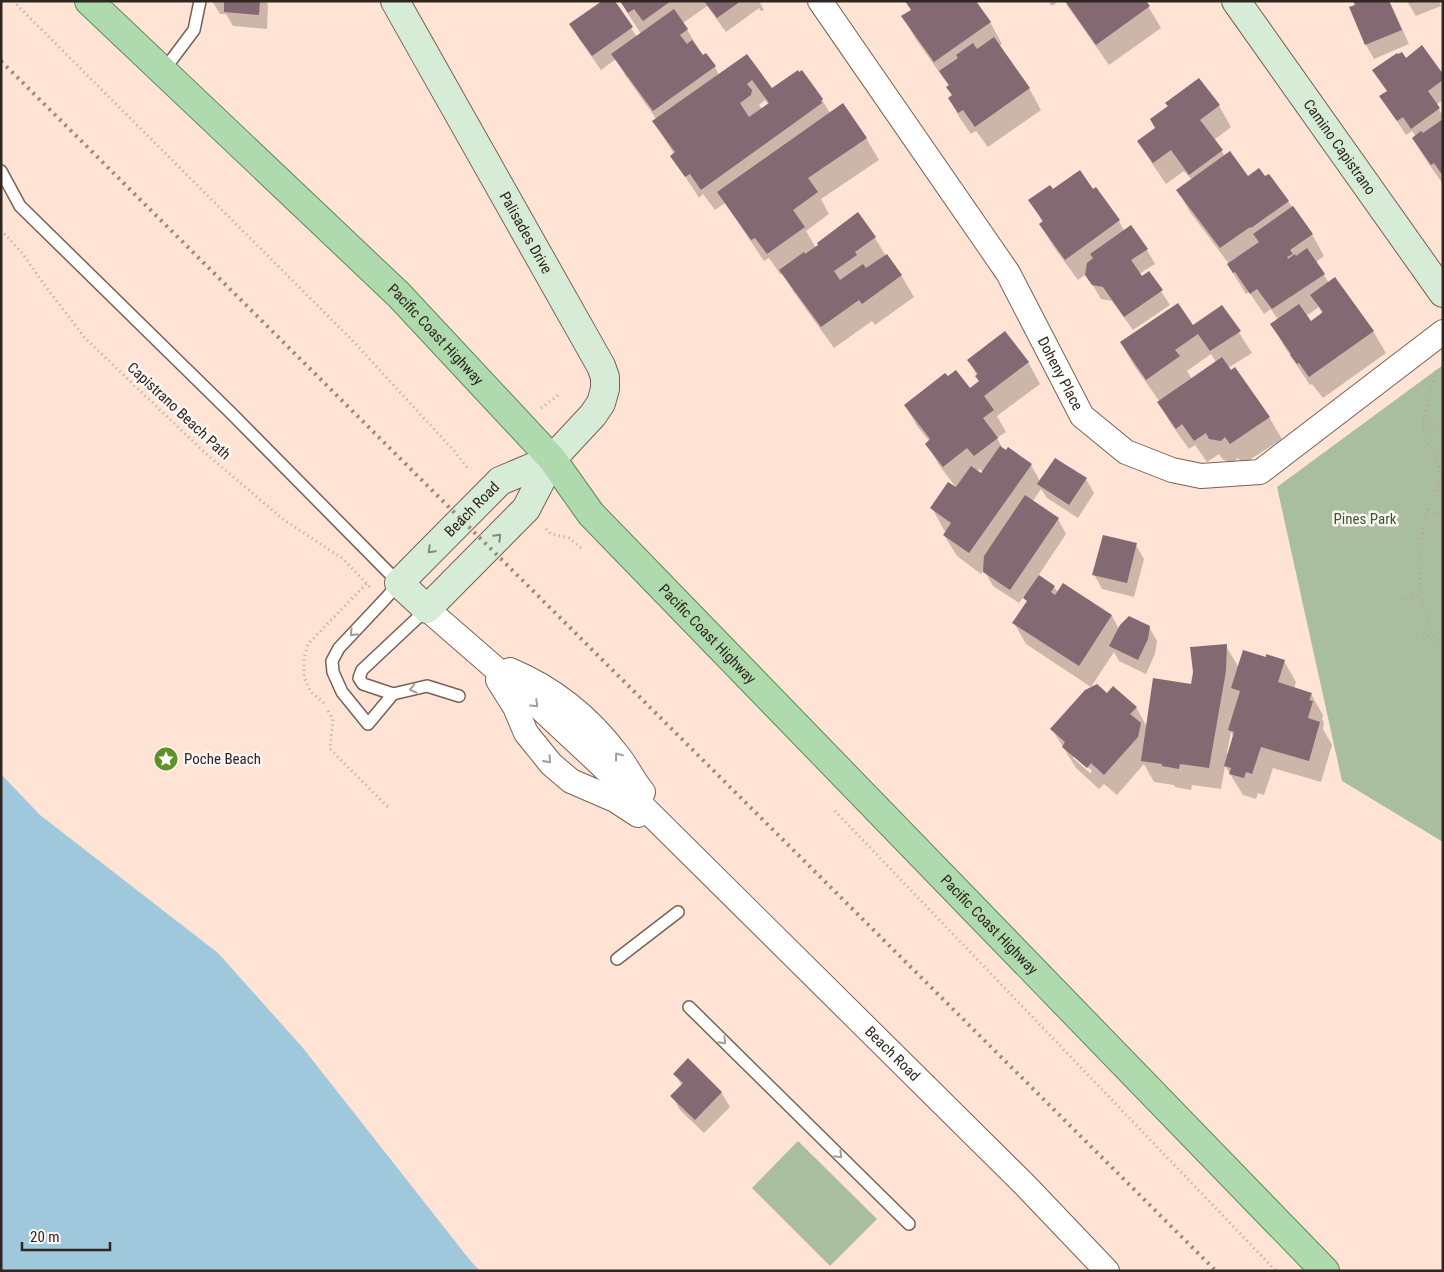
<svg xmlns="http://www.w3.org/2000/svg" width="1444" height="1272" font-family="'Roboto Condensed',sans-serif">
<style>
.green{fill:#a9be9f}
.water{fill:#a0c8dc}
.shadow{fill:#0003;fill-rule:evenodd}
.building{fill:#836972;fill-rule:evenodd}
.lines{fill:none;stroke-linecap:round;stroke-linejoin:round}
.lane-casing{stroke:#786154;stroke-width:14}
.street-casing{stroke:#786154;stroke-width:26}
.secondary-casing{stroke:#786154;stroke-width:30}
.primary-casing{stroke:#5f8b58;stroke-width:30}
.path{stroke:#b9a498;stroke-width:3;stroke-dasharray:1 4;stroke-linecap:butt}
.lane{stroke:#fff;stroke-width:11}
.street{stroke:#fff;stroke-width:24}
.secondary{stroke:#d6ecd6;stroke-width:28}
.primary{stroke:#aedaad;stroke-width:28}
.rail{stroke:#9d8a7f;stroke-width:4;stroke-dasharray:2.5 5;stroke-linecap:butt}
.oneway{stroke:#83897b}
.oneway2{stroke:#a29d9b}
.labels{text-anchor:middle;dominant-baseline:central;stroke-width:5;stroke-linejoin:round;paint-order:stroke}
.street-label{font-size:15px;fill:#302620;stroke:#fbf6f3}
.park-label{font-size:15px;fill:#3a5828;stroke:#fbf6f3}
.poi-label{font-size:15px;fill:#302620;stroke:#fbf6f3;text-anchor:start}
</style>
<rect width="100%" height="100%" fill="#ffe4d5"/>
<g class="green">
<polygon points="1443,365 1443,842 1342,781 1277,487"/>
<polygon points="798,1141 877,1219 830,1266 752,1188"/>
</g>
<polygon class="water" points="1,774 40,815 218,953 303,1048 469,1259 480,1271 1,1271"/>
<g class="shadow">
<polygon points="212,1 266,1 268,5 267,29 233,26 226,14 220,14"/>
<path d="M 613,1 L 637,37 L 641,34 L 620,1 L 759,1 L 764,10 L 761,11 L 759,8 L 726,32 L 707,6 L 683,23 L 700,51 L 699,51 L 715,67 L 719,75 L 746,56 L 771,90 L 822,100 L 830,113 L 842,104 L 866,138 L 879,160 L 821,199 L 829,214 L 806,231 L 816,248 L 858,214 L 875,238 L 886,256 L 901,275 L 914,297 L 875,325 L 872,321 L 834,348 L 793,291 L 782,273 L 780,274 L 769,258 L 764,261 L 725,203 L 715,210 L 703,194 L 699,198 L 672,156 L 674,154 L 654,122 L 657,120 L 625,75 L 616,59 L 601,70 L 579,39 L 571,25 ZM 765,100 L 768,104 L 762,109 L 759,105 Z"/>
<polygon points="1048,1 1059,1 1052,6"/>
<polygon points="1064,1 1145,1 1161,28 1109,65"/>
<polygon points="1354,1 1391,1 1390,2 1409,44 1374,59 1366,45 1350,8 1356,5"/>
<polygon points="1407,1 1439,1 1441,6 1416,16"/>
<polygon points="903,17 990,22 1002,44 999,46 1029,88 1041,110 988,147 976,131 971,134 961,120 949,98 953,96 949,86 915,38"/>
<polygon points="1406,59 1443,76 1443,100 1436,105 1443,116 1443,184 1426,160 1413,139 1416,137 1412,131 1406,135 1381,97 1388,92 1374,71"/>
<path d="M 1199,79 L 1219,106 L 1231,127 L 1214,140 L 1225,156 L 1248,177 L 1265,178 L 1269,175 L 1312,234 L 1324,256 L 1316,262 L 1329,283 L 1373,331 L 1386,353 L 1323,398 L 1312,384 L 1310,385 L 1284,346 L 1272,324 L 1278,320 L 1271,309 L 1264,314 L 1249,292 L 1246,294 L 1228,265 L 1229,264 L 1190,212 L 1177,190 L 1192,180 L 1184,171 L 1166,184 L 1151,162 L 1138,141 L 1156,128 L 1169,107 L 1166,103 ZM 1319,307 L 1322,314 L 1310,322 L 1306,316 Z"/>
<polygon points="1093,190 1119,221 1124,231 1147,250 1155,264 1139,274 1142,278 1149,273 1170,305 1133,330 1112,301 1101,299 1086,274 1078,280 1053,246 1041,225 1043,223 1030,200 1053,191"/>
<path d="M 1222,306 L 1252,353 L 1228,368 L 1269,417 L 1282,439 L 1243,464 L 1238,458 L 1233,462 L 1223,460 L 1219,454 L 1207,462 L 1195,445 L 1189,449 L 1171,424 L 1159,403 L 1160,402 L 1133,364 L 1121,343 L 1193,326 ZM 1211,354 L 1216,362 L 1192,379 L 1187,371 Z"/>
<path d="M 969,360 L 1028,362 L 1040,384 L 997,416 L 1006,432 L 997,438 L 1004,451 L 1031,465 L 1040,481 L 1086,479 L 1094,493 L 1078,518 L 1047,498 L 1041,489 L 1032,502 L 1058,519 L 1066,534 L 1038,576 L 1054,587 L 1058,593 L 1063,584 L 1112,616 L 1119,629 L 1149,627 L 1157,641 L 1155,654 L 1146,674 L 1119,661 L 1114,652 L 1091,687 L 1026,644 L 1014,623 L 1027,602 L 1024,596 L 1019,603 L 993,586 L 984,570 L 981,574 L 957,556 L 944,535 L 947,532 L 944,530 L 932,508 L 958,490 L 939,465 L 927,444 L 930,442 L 917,426 L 905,405 L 970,389 L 980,382 ZM 980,469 L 983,472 L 981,474 L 977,471 Z"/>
<polygon points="1136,545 1144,559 1134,597 1102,589 1094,574"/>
<path d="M 1226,646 L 1239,668 L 1266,659 L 1284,661 L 1296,682 L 1294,689 L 1311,694 L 1323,715 L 1322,719 L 1324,723 L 1323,729 L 1332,745 L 1321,782 L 1273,768 L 1264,795 L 1258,793 L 1256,799 L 1243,795 L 1225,766 L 1221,789 L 1192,785 L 1191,790 L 1175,787 L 1174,785 L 1154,782 L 1144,764 L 1117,795 L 1104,784 L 1099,789 L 1076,768 L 1052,729 L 1107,695 L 1136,707 L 1147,727 L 1192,685 ZM 1231,732 L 1234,738 L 1229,754 L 1227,753 ZM 1073,754 L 1092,771 L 1090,773 L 1073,758 Z"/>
<polygon points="675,1074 721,1092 730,1107 704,1133 680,1110 672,1096 682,1086"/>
</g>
<g class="building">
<polygon points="224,1 260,1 259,15 224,12"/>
<polygon points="602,1 615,1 633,27 592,56 569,24"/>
<polygon points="620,1 671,1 643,21 634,9 628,13"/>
<polygon points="704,1 741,1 717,18"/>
<polygon points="905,1 976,1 991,22 934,62 901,16 911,10"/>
<polygon points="1065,1 1146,1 1150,6 1096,45"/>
<polygon points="1353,1 1389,1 1402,30 1365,45 1349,7 1355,5"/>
<polygon points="674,9 688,29 680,35 687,44 692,40 703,55 706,53 716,66 653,111 611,54"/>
<polygon points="994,37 1030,88 975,127 963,110 958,113 948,98 952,95 946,87 949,85 939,71 958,58 956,55 973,43 977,49"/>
<polygon points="1422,45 1443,74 1443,80 1428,91 1440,108 1411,129 1403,117 1397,121 1379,96 1387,91 1372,70 1397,53 1398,54 1402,52 1406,58"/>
<path d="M 747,54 L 772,88 L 798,70 L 799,72 L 802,70 L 823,99 L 821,101 L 822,103 L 701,190 L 690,174 L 685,177 L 670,156 L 675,152 L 652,121 ZM 752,80 L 769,103 L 749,117 L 740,103 L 751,95 L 752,90 L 747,84 Z"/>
<polygon points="1199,78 1220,105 1200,120 1223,150 1189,175 1171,150 1153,163 1137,141 1155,128 1150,119 1168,106 1165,103"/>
<polygon points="843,103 867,138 808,178 818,192 793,210 805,227 767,254 755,238 751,240 717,192"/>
<polygon points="1443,119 1443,176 1434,163 1431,165 1412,138 1421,131 1423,133"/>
<polygon points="1230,151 1248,176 1259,168 1265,176 1269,174 1289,201 1251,228 1250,227 1220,248 1176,190"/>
<polygon points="1080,170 1093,189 1096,187 1120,220 1065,260 1039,224 1043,221 1028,200 1050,185 1053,189"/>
<polygon points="1293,206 1313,234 1290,250 1293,254 1287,257 1288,259 1295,254 1296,256 1307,248 1325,274 1272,309 1257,289 1250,294 1235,272 1233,273 1227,264 1259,242 1253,234"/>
<polygon points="858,212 876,237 855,252 857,255 834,271 840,280 863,264 866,268 887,254 902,275 862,304 859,300 821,327 779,270 804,252 805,254 818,245 817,243"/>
<polygon points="1131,225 1148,249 1131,260 1142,276 1149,271 1163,290 1124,317 1103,287 1092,285 1085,275 1087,263 1093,258 1090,254"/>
<polygon points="1335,277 1374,331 1309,377 1299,363 1297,364 1290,355 1291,354 1270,324 1299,304 1311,321 1323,312 1310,295"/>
<polygon points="1178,303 1193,325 1222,305 1241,331 1210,351 1198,334 1175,350 1180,356 1146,380 1120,342"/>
<polygon points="1005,331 1029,362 984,396 994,410 983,418 998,438 974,456 967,448 943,467 925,444 930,439 904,405 945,373 948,376 956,370 970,388 979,381 975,376 978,374 967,360"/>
<polygon points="1222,357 1231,370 1235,367 1270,417 1230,444 1225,437 1221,441 1209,439 1206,433 1194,441 1182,424 1176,429 1157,402"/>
<polygon points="1000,446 1006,450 1008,447 1032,464 969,553 943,535 951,523 930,508 948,482 956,487 971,466 981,473"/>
<polygon points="1055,458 1087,478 1069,505 1037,484"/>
<polygon points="1025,495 1059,518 1010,590 983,572 984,556"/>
<polygon points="1103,535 1137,543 1127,583 1092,575"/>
<polygon points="1039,575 1055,586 1051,592 1055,595 1063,583 1112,615 1079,666 1012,623 1027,601 1023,598"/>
<polygon points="1129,616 1150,626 1148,639 1138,660 1109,646 1120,625"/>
<polygon points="1227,644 1226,671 1209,768 1180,764 1179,769 1162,766 1162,764 1141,761 1153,678 1191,684 1193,672 1190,647"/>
<polygon points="1243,650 1266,657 1266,654 1285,660 1278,682 1312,693 1309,700 1313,701 1308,718 1320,722 1309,761 1261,747 1252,774 1246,772 1244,778 1229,774 1231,768 1224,766 1234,732 1228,730 1240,691 1231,688"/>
<polygon points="1097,684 1107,693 1113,686 1137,707 1130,714 1141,723 1138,737 1104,775 1091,763 1087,768 1062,747 1065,742 1050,729 1085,690"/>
<polygon points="688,1058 722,1092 695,1120 670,1096 683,1083 673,1074"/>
</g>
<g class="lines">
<defs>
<g id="lane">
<polyline points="164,70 194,30 200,1"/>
<polyline points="1,171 20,206 231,413 399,583 386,598 339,648 332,661 333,672 342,692 368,724 393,694"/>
<polyline points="427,609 362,670 359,678 363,684 393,694 427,686 459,696"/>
<polyline points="617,959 678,912"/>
<polyline points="689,1007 909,1224"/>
</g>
<g id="street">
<path id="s1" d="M 820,1 L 1008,273 L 1082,416 L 1126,452 L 1172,470 L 1201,476 L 1260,472 L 1443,332"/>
<path id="s2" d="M 427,609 L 526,695 L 599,763 L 1025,1185 L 1107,1271"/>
<path d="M 510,670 C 553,688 589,717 617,754 C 627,766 633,780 643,792"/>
<polyline points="498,680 515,707 526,733 551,764 571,781 615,800 638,815"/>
</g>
<g id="secondary">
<path id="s3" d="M 395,1 L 601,366 L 605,377 L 605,389 L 601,403 L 593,415 L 552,459 L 526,509 L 427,609 L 399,583 L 500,481 L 552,459"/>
<path id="s4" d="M 1236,1 L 1443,293"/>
</g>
<g id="primary">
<path id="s5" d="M 89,1 L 399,295 L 552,459 L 591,514 L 1325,1271"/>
</g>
</defs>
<use href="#lane" class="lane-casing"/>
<use href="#street" class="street-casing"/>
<use href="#secondary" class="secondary-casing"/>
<use href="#primary" class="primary-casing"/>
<g class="path">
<polyline points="13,1 352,340 456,453 469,470"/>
<polyline points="1,230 23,254 43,283 85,338 204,452 284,520 342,558 370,587"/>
<path d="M 1436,371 C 1433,385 1420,423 1424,435 C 1429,449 1440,459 1440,473 C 1439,488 1431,499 1427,513 C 1416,559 1413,609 1443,649"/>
<polyline points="541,408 560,394"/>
<polyline points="1423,423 1443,429"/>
<polyline points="1428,511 1443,516"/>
<polyline points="546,529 551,534 569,538 581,548"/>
<polyline points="1402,600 1420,596"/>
<polyline points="1423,638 1432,635"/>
<polyline points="324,703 310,691 304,677 304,658 308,644 367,583"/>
<polyline points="328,711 333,719 330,749 388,807"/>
<polyline points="835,811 1276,1271"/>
</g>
<use href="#lane" class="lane"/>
<use href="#street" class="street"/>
<use href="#secondary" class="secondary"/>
<use href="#primary" class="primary"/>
<polyline class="rail" points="1,61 1216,1271"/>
</g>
<defs><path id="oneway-chevron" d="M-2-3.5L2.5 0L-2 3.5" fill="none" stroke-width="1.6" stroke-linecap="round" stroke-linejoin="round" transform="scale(1.25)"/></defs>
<g class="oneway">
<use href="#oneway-chevron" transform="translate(498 537) rotate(-45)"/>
<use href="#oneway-chevron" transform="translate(431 550) rotate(135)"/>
</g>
<g class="oneway2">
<use href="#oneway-chevron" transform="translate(353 633) rotate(134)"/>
<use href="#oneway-chevron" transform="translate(413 689) rotate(166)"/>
<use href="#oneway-chevron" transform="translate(535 704) rotate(44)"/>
<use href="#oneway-chevron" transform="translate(618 756) rotate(-127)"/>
<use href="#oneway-chevron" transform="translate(548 760) rotate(48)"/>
<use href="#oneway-chevron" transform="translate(723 1041) rotate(45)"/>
<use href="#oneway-chevron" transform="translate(839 1155) rotate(45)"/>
</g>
<defs>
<symbol id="sight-disc" viewBox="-11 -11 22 22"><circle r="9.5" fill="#609127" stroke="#fbf6f3"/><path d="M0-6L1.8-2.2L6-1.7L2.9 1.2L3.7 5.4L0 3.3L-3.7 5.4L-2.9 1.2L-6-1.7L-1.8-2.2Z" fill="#fff"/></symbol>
</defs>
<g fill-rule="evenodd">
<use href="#sight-disc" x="152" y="745" width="28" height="28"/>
</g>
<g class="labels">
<g class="street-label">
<text stroke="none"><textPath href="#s4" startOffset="179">Camino Capistrano</textPath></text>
<text stroke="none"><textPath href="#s3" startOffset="266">Palisades Drive</textPath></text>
<text stroke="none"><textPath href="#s5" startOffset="481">Pacific Coast Highway</textPath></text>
<text stroke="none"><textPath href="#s1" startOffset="444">Doheny Place</textPath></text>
<text transform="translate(179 411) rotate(43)">Capistrano Beach Path</text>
<text stroke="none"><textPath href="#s3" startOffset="871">Beach Road</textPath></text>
<text stroke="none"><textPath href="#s5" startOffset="886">Pacific Coast Highway</textPath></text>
<text stroke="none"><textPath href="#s5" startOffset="1291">Pacific Coast Highway</textPath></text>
<text stroke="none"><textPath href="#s2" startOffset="644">Beach Road</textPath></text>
</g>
<g class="park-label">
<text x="1365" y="519">Pines Park</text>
</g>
<g class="poi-label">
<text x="184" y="759">Poche Beach</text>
</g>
</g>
<rect width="1444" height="1272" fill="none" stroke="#302620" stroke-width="5"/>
<path d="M22 1242v8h88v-8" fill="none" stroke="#302620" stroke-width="2.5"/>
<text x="30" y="1242" font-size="15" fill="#302620" stroke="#fbf6f3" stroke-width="4" paint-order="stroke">20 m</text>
</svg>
